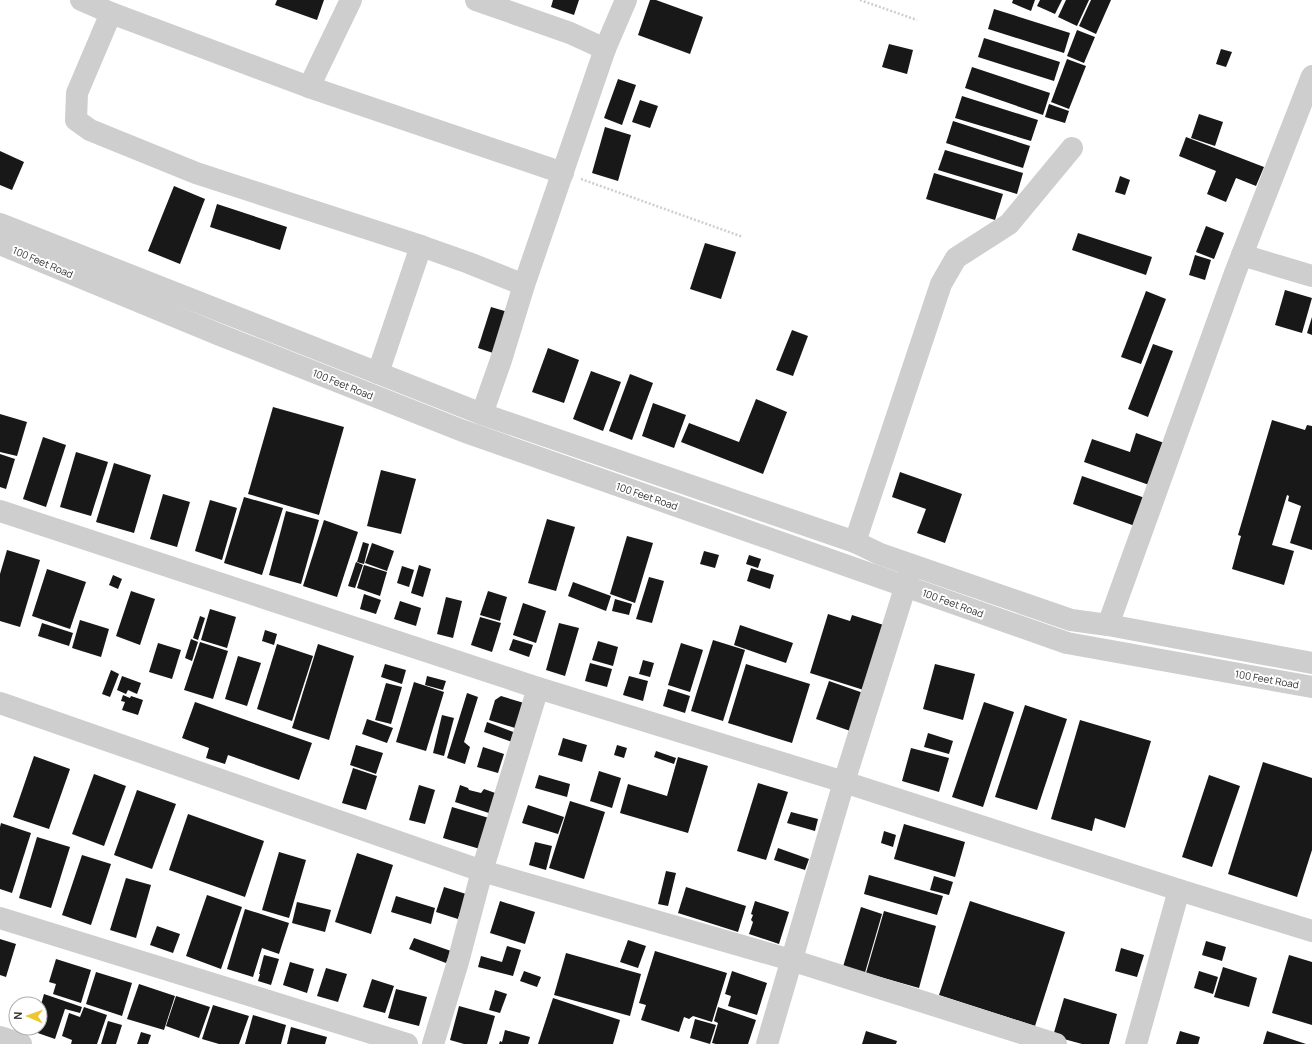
<svg xmlns="http://www.w3.org/2000/svg" width="1312" height="1044" font-family="Manrope,sans-serif">
<style>
.building{fill:#181818}
.lines{fill:none;stroke-linecap:round;stroke-linejoin:round}
.path{stroke:#cecece;stroke-width:2.5;stroke-dasharray:2 2;stroke-linecap:butt}
.minor{stroke:#cecece;stroke-width:22}
.labels{text-anchor:middle;dominant-baseline:central;stroke-width:4;stroke-linejoin:round;paint-order:stroke}
.street-label{font-size:10px;fill:#313131;stroke:#fff}
</style>
<rect width="100%" height="100%" fill="#fff"/>
<g class="building">
<polygon points="277,0 324,0 317,20 275,5"/>
<polygon points="553,0 579,0 574,15 551,7"/>
<polygon points="650,0 656,0 703,17 690,54 638,35"/>
<polygon points="1013,0 1035,0 1031,11 1012,3"/>
<polygon points="1040,0 1062,0 1055,14 1037,6"/>
<polygon points="1066,0 1089,0 1077,26 1058,17"/>
<polygon points="1091,0 1111,0 1096,34 1079,26"/>
<polygon points="994,9 1070,33 1064,53 988,29"/>
<polygon points="1077,30 1095,37 1084,63 1067,56"/>
<polygon points="984,38 1060,62 1054,81 978,57"/>
<polygon points="889,44 913,50 907,74 882,67"/>
<polygon points="1221,49 1232,52 1226,67 1216,64"/>
<polygon points="1067,59 1086,66 1069,109 1051,102"/>
<polygon points="972,67 1050,93 1043,115 965,88"/>
<polygon points="618,79 636,85 622,125 604,118"/>
<polygon points="962,96 1038,120 1031,141 955,118"/>
<polygon points="640,100 658,106 650,128 632,122"/>
<polygon points="1049,104 1069,111 1065,123 1045,117"/>
<polygon points="1199,114 1223,122 1215,146 1191,138"/>
<polygon points="953,121 1030,146 1023,168 946,143"/>
<polygon points="605,127 631,135 618,181 592,173"/>
<polygon points="1186,137 1264,167 1256,186 1236,178 1226,202 1207,194 1216,171 1179,156"/>
<polygon points="945,150 1023,173 1017,194 938,170"/>
<polygon points="0,151 24,162 12,190 0,185"/>
<polygon points="934,173 1003,194 995,220 926,199"/>
<polygon points="1120,176 1130,180 1125,195 1115,192"/>
<polygon points="174,186 205,199 180,264 148,251"/>
<polygon points="217,204 287,227 280,250 210,227"/>
<polygon points="1206,226 1224,233 1214,259 1196,252"/>
<polygon points="1078,233 1152,257 1146,275 1072,250"/>
<polygon points="705,243 736,252 721,299 690,289"/>
<polygon points="1195,255 1211,260 1205,280 1189,275"/>
<polygon points="1285,290 1312,298 1302,333 1275,325"/>
<polygon points="1146,291 1166,299 1141,364 1121,357"/>
<polygon points="491,307 508,312 496,354 478,348"/>
<polygon points="1312,317 1312,335 1307,333"/>
<polygon points="792,330 808,336 793,376 776,370"/>
<polygon points="1153,344 1173,351 1148,417 1128,409"/>
<polygon points="548,348 579,360 564,403 532,392"/>
<polygon points="591,371 621,382 603,431 573,419"/>
<polygon points="630,374 653,383 632,440 609,431"/>
<polygon points="756,399 787,412 763,474 681,442 689,423 739,442"/>
<polygon points="653,403 686,415 674,448 642,436"/>
<polygon points="273,407 344,427 319,515 248,494"/>
<polygon points="0,414 27,422 17,456 0,452"/>
<polygon points="1272,420 1305,430 1307,425 1312,426 1312,550 1290,543 1301,506 1288,501 1289,496 1287,495 1272,545 1294,551 1284,585 1232,569 1241,536 1238,535"/>
<polygon points="1136,433 1167,444 1152,486 1084,462 1092,439 1130,452"/>
<polygon points="43,437 66,445 46,507 23,499"/>
<polygon points="76,452 108,462 91,516 60,507"/>
<polygon points="0,454 15,459 6,489 0,487"/>
<polygon points="114,463 151,475 134,533 96,522"/>
<polygon points="381,470 416,479 401,534 367,526"/>
<polygon points="900,472 962,494 945,543 917,533 926,509 892,497"/>
<polygon points="1082,476 1145,498 1135,526 1073,504"/>
<polygon points="163,494 190,502 177,547 150,539"/>
<polygon points="244,497 283,508 262,575 224,563"/>
<polygon points="210,500 237,508 222,560 195,551"/>
<polygon points="286,511 319,520 301,584 269,575"/>
<polygon points="547,519 575,527 556,591 528,583"/>
<polygon points="324,520 358,532 337,597 303,586"/>
<polygon points="627,536 653,543 635,603 610,594"/>
<polygon points="363,542 369,544 364,564 357,562"/>
<polygon points="372,543 394,551 387,571 365,563"/>
<polygon points="7,550 40,560 20,627 0,621 0,574"/>
<polygon points="704,551 719,555 715,568 700,564"/>
<polygon points="749,555 761,559 758,568 746,564"/>
<polygon points="356,562 363,565 355,588 348,586"/>
<polygon points="364,565 387,572 380,596 357,588"/>
<polygon points="419,565 431,569 423,597 411,593"/>
<polygon points="402,566 414,570 409,587 397,583"/>
<polygon points="751,568 774,575 770,589 747,581"/>
<polygon points="47,569 86,582 70,629 32,616"/>
<polygon points="113,575 122,579 118,589 109,585"/>
<polygon points="649,577 664,581 652,623 636,619"/>
<polygon points="573,582 611,596 606,611 568,596"/>
<polygon points="131,591 155,599 140,645 116,636"/>
<polygon points="488,591 507,597 500,621 480,615"/>
<polygon points="364,594 381,600 376,614 360,609"/>
<polygon points="446,597 462,601 453,638 437,634"/>
<polygon points="615,599 632,604 629,615 612,611"/>
<polygon points="400,601 421,608 416,626 394,619"/>
<polygon points="523,603 546,611 536,643 513,635"/>
<polygon points="210,609 236,617 227,648 201,640"/>
<polygon points="828,614 850,621 852,615 890,627 870,692 810,673"/>
<polygon points="200,616 205,618 198,640 193,638"/>
<polygon points="480,617 501,623 492,652 471,645"/>
<polygon points="80,620 109,629 101,657 72,648"/>
<polygon points="42,623 73,633 69,646 38,636"/>
<polygon points="559,623 579,628 565,676 546,670"/>
<polygon points="740,625 793,643 786,663 734,645"/>
<polygon points="265,630 277,634 274,645 262,641"/>
<polygon points="191,639 198,642 192,661 185,658"/>
<polygon points="513,639 533,645 529,657 509,650"/>
<polygon points="713,640 745,650 723,721 691,711"/>
<polygon points="598,641 618,647 613,666 592,660"/>
<polygon points="200,642 228,651 213,699 184,690"/>
<polygon points="158,643 181,650 172,679 149,672"/>
<polygon points="681,643 703,650 690,692 668,685"/>
<polygon points="277,644 313,656 292,721 257,709"/>
<polygon points="318,644 354,656 329,740 292,728"/>
<polygon points="238,656 261,663 247,706 225,699"/>
<polygon points="643,660 654,663 650,677 639,674"/>
<polygon points="590,663 612,669 607,687 585,681"/>
<polygon points="385,664 406,670 402,684 381,677"/>
<polygon points="746,664 810,684 792,743 728,723"/>
<polygon points="935,664 975,674 963,720 923,709"/>
<polygon points="111,670 119,674 110,697 102,694"/>
<polygon points="122,676 141,683 137,694 128,690 126,694 117,690"/>
<polygon points="427,676 446,681 443,690 425,685"/>
<polygon points="629,676 648,681 643,701 623,695"/>
<polygon points="829,681 869,695 856,733 816,719"/>
<polygon points="414,682 444,692 426,751 396,742"/>
<polygon points="386,683 402,687 391,724 375,720"/>
<polygon points="668,689 690,696 685,713 663,706"/>
<polygon points="467,693 478,697 464,742 470,747 465,764 447,758"/>
<polygon points="123,695 130,698 131,696 143,700 138,715 122,710 125,702 121,701"/>
<polygon points="501,696 524,703 515,728 489,720 495,700"/>
<polygon points="195,702 312,743 299,780 228,755 225,764 206,758 209,748 182,738"/>
<polygon points="984,702 1014,712 983,807 952,797"/>
<polygon points="1025,705 1067,719 1037,810 995,797"/>
<polygon points="442,715 454,718 444,756 433,753"/>
<polygon points="367,719 393,728 387,743 362,734"/>
<polygon points="1080,720 1151,741 1125,828 1095,818 1092,831 1051,819"/>
<polygon points="487,722 516,733 512,742 484,732"/>
<polygon points="928,733 953,741 949,754 924,747"/>
<polygon points="563,738 587,745 582,762 558,755"/>
<polygon points="356,745 383,753 376,774 350,765"/>
<polygon points="617,745 627,748 624,758 614,755"/>
<polygon points="483,747 504,754 498,773 477,767"/>
<polygon points="911,748 949,758 939,792 902,781"/>
<polygon points="656,751 676,758 674,764 654,757"/>
<polygon points="34,756 70,769 49,829 13,817"/>
<polygon points="678,757 708,766 688,833 620,813 628,784 667,796"/>
<polygon points="1263,762 1312,778 1312,850 1297,897 1228,874"/>
<polygon points="353,768 377,776 366,810 342,803"/>
<polygon points="599,771 621,778 612,808 590,801"/>
<polygon points="94,774 126,786 104,846 72,834"/>
<polygon points="539,775 570,784 567,797 535,788"/>
<polygon points="1209,775 1240,786 1212,867 1182,857"/>
<polygon points="758,783 788,792 766,860 737,851"/>
<polygon points="419,785 435,790 425,824 409,820"/>
<polygon points="460,785 468,788 469,790 481,793 484,789 498,794 492,814 455,802"/>
<polygon points="137,790 176,804 152,869 114,855"/>
<polygon points="570,801 605,812 584,879 549,868"/>
<polygon points="528,805 564,817 558,834 522,823"/>
<polygon points="452,807 489,818 480,849 443,838"/>
<polygon points="791,812 818,819 815,831 787,823"/>
<polygon points="188,814 264,841 245,897 169,870"/>
<polygon points="1,823 31,833 12,893 0,889 0,827"/>
<polygon points="904,824 965,842 955,877 894,859"/>
<polygon points="884,831 896,835 893,847 881,843"/>
<polygon points="37,837 70,847 51,908 19,898"/>
<polygon points="535,842 552,846 546,870 529,865"/>
<polygon points="778,848 809,859 805,870 774,860"/>
<polygon points="279,852 306,860 289,918 262,910"/>
<polygon points="357,853 393,865 371,934 335,922"/>
<polygon points="82,855 111,864 91,925 62,915"/>
<polygon points="666,871 676,873 668,906 658,904"/>
<polygon points="869,875 943,896 937,915 864,894"/>
<polygon points="934,876 953,882 949,895 930,890"/>
<polygon points="126,878 151,885 136,938 110,930"/>
<polygon points="444,887 466,894 458,919 436,912"/>
<polygon points="686,887 746,906 738,932 678,913"/>
<polygon points="207,895 242,907 221,969 186,956"/>
<polygon points="396,896 435,908 431,924 391,912"/>
<polygon points="500,901 535,912 525,944 490,933"/>
<polygon points="755,901 789,912 779,944 749,934 753,922 751,920 753,915 751,914"/>
<polygon points="970,901 1065,932 1035,1026 939,995"/>
<polygon points="297,902 331,910 325,932 292,923"/>
<polygon points="861,907 882,914 864,976 842,970"/>
<polygon points="245,909 289,923 279,954 262,948 253,977 227,969"/>
<polygon points="884,911 936,926 919,988 866,973"/>
<polygon points="157,926 180,934 173,953 150,945"/>
<polygon points="414,938 451,951 446,963 409,949"/>
<polygon points="0,939 16,944 6,977 0,975"/>
<polygon points="628,940 646,946 638,968 620,962"/>
<polygon points="1206,941 1226,947 1222,961 1202,955"/>
<polygon points="507,946 521,950 513,976 478,967 481,956 502,962"/>
<polygon points="1121,948 1144,955 1137,977 1115,971"/>
<polygon points="655,951 727,973 712,1022 693,1016 689,1019 684,1017 679,1032 641,1020 646,1005 639,1003"/>
<polygon points="566,953 641,974 630,1016 554,995"/>
<polygon points="264,955 279,959 271,985 258,981 260,974 259,974"/>
<polygon points="1289,955 1312,962 1312,1025 1272,1013"/>
<polygon points="56,959 91,970 81,1003 53,994 56,984 49,982"/>
<polygon points="290,962 314,969 307,993 283,985"/>
<polygon points="1223,967 1257,978 1249,1007 1214,997"/>
<polygon points="326,968 347,974 338,1002 317,996"/>
<polygon points="524,971 541,977 537,987 520,981"/>
<polygon points="732,971 767,983 757,1015 728,1006 731,996 725,994"/>
<polygon points="1199,971 1218,977 1213,994 1194,988"/>
<polygon points="96,972 132,983 122,1016 86,1004"/>
<polygon points="372,979 394,986 385,1013 363,1007"/>
<polygon points="139,984 175,996 164,1030 127,1019"/>
<polygon points="396,989 427,997 419,1026 388,1018"/>
<polygon points="495,990 507,994 500,1013 489,1010"/>
<polygon points="44,994 82,1007 80,1013 65,1009 55,1039 32,1031 33,1028 40,1028 40,1008"/>
<polygon points="176,996 210,1007 199,1038 166,1026"/>
<polygon points="553,998 620,1020 613,1044 538,1044"/>
<polygon points="1064,998 1117,1014 1109,1044 1082,1044 1053,1036"/>
<polygon points="22,999 37,1004 21,1004"/>
<polygon points="213,1005 249,1016 239,1044 219,1044 202,1039"/>
<polygon points="459,1006 495,1016 487,1044 464,1044 450,1040"/>
<polygon points="84,1007 107,1015 97,1044 71,1044 72,1040 62,1036 69,1013 80,1017"/>
<polygon points="718,1007 756,1020 748,1044 716,1044 712,1043 718,1023 714,1021"/>
<polygon points="253,1015 286,1025 281,1044 245,1044"/>
<polygon points="695,1019 716,1025 710,1044 690,1038"/>
<polygon points="108,1021 122,1025 116,1044 101,1044"/>
<polygon points="291,1027 327,1037 325,1044 287,1044"/>
<polygon points="505,1030 530,1037 528,1044 499,1044 500,1041 502,1042"/>
<polygon points="866,1031 897,1041 896,1044 862,1044"/>
<polygon points="1180,1031 1200,1037 1198,1044 1176,1044"/>
<polygon points="1267,1031 1306,1044 1263,1044"/>
<polygon points="141,1032 151,1035 148,1044 137,1044"/>
</g>
<g class="lines">
<g class="path">
<polyline points="860,0 917,20"/>
<polyline points="581,179 743,237"/>
</g>
<g class="minor">
<polyline points="81,0 111,13 309,87 563,173"/>
<polyline points="476,0 570,33 605,49 524,285 501,360 482,414"/>
<polyline points="111,13 77,93 76,120 90,130 196,173 421,246 469,263 524,285"/>
<polyline points="605,49 626,0"/>
<polyline points="309,87 351,0"/>
<polyline points="0,224 482,414 855,542 880,554 1071,620 1108,625 1312,663"/>
<polyline points="0,244 220,335 463,431 1067,643 1312,687"/>
<polyline points="1242,255 1312,276"/>
<polyline points="378,373 421,246"/>
<polyline points="0,511 538,688 844,782 1179,890 1312,931"/>
<polyline points="855,542 941,284 956,258 1009,224 1072,148"/>
<polyline points="1108,625 1235,273 1312,76"/>
<polyline points="0,703 482,871 791,960 1056,1044"/>
<polyline points="0,918 407,1044"/>
<polyline points="0,1037 21,1044"/>
<polyline points="433,1044 458,962 482,871 538,688"/>
<polyline points="767,1044 844,782 910,572"/>
<polyline points="1136,1044 1179,890"/>
</g>
</g>
<g class="labels">
<g class="street-label">
<text transform="translate(43 262) rotate(23)">100 Feet Road</text>
<text transform="translate(343 384) rotate(22)">100 Feet Road</text>
<text transform="translate(647 496) rotate(19)">100 Feet Road</text>
<text transform="translate(953 603) rotate(20)">100 Feet Road</text>
<text transform="translate(1267 679) rotate(10)">100 Feet Road</text>
</g>
</g>
<g transform="translate(28 1016) rotate(272)"><circle r="19" fill="#ffffff" stroke="#adadad"/>
<path d="M0-3L7 15L0 10L-7 15Z" fill="#ecc72f"/>
<text y="-6" font-size="11" font-weight="bold" text-anchor="middle" fill="#313131">N</text>
</g>
</svg>
